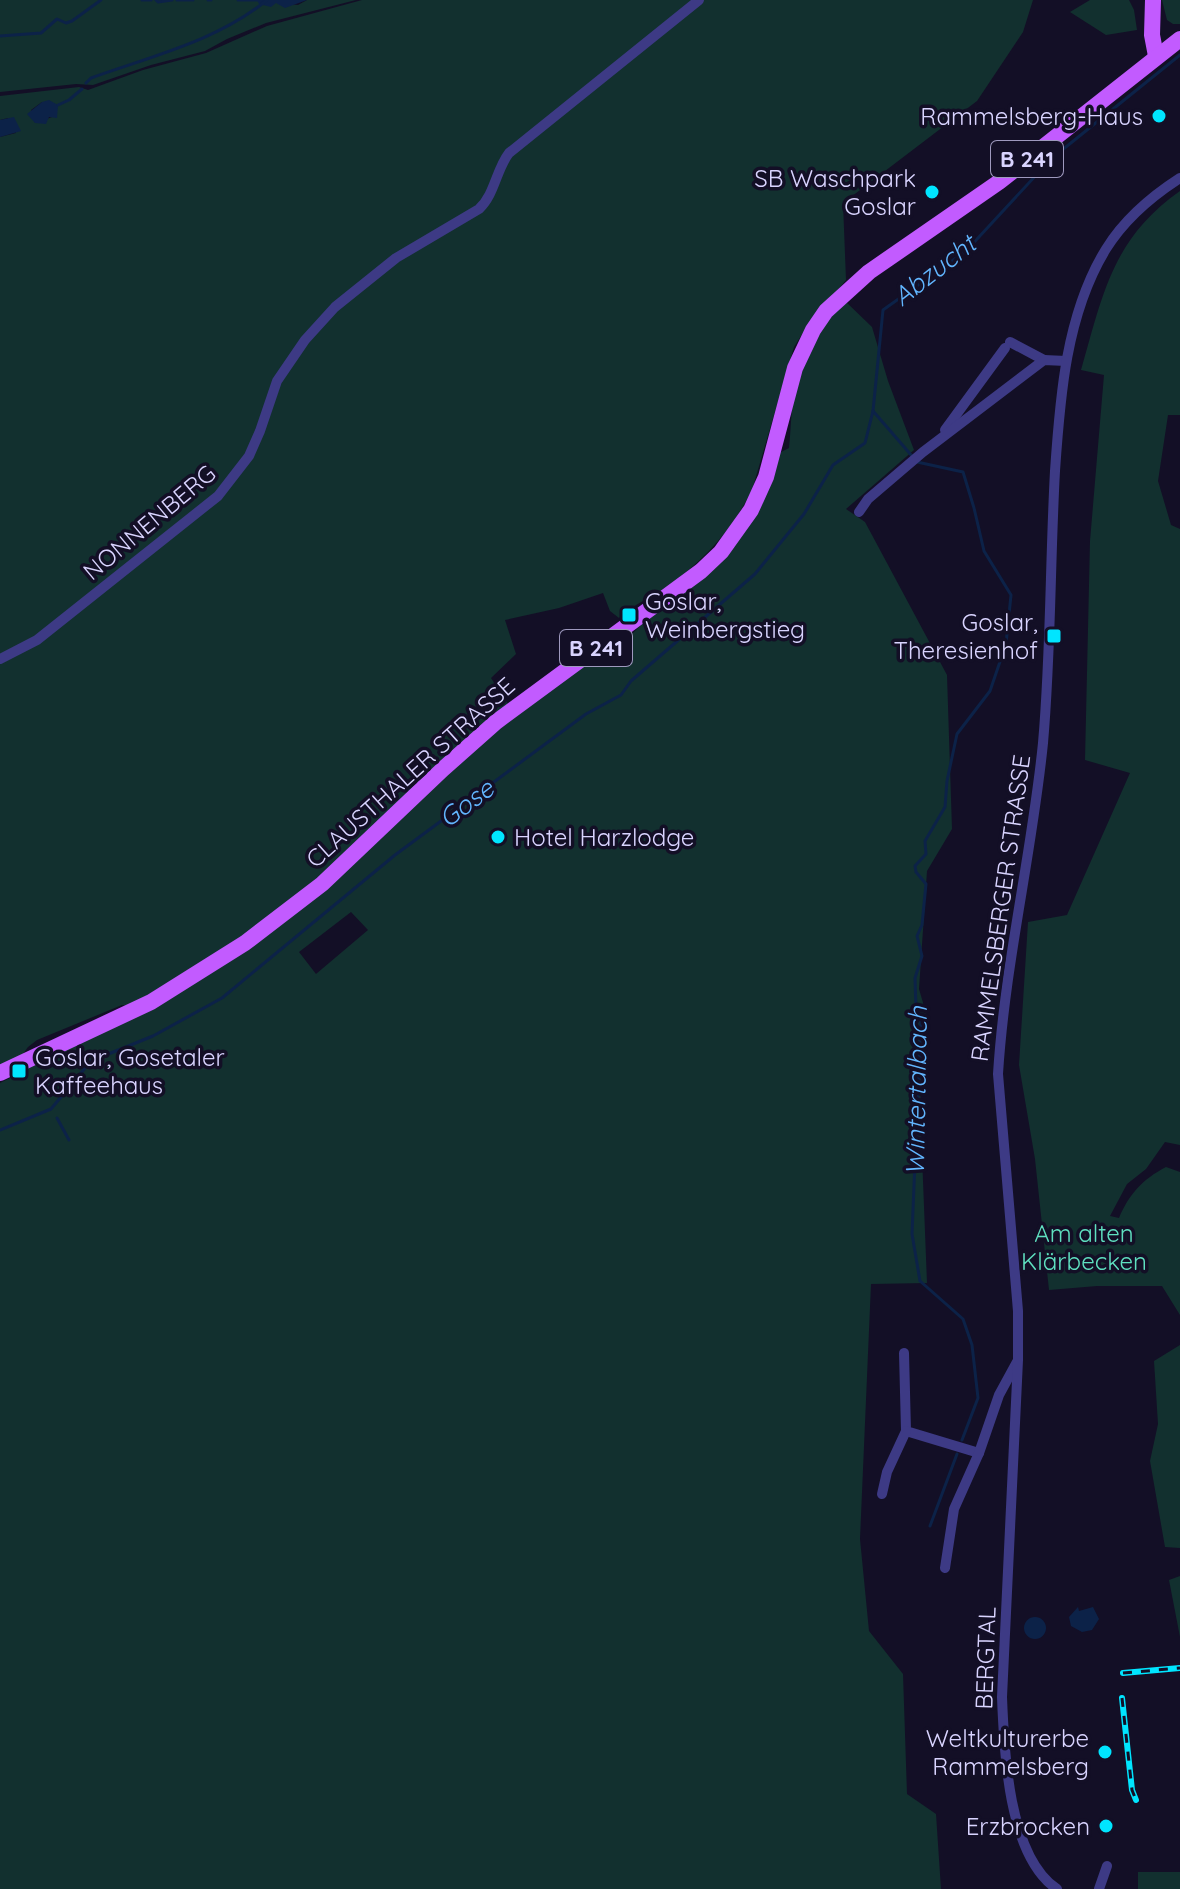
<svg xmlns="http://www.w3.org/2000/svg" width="1180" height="1889" font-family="Quicksand,sans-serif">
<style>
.green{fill:#12302f;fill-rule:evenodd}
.water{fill:#0c2248}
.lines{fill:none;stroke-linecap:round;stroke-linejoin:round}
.stream{stroke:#0c2248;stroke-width:3}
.minor{stroke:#3d3a85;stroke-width:10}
.primary{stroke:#c25bff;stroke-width:16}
.rail-casing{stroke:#00e5ff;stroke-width:6}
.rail{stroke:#130f26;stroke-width:3;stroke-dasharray:9;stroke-linecap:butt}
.poi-dot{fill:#00e5ff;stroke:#130f26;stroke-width:3}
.labels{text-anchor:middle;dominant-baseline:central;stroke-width:7;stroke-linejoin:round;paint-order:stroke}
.shield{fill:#130f26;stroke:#9e99be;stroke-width:2}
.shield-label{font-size:22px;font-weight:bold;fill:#d9d4ff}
.poi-label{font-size:24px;fill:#d9d4ff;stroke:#130f26;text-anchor:end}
.street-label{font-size:24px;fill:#d9d4ff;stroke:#130f26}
.park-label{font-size:24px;fill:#5fe0c0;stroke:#130f26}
.water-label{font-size:26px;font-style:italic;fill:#62b6ff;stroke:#130f26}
</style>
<rect width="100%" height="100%" fill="#130f26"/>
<g class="green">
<polygon points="0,0 257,0 298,5 307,0 356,0 266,23 227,39 205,51 151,65 93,85 76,84 0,92"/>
<path d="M 362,0 L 1033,0 L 1023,32 L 977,101 L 843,203 L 846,280 L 806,328 L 794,347 L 752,490 C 732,530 703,562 666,587 C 651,598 633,604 619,618 L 610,611 L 603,593 L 559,608 L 505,620 L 516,654 L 491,678 L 508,704 L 382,822 L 275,916 L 130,1006 L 122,1005 L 37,1040 L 28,1047 L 20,1058 L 0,1067 L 0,137 L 16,133 L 8,118 L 0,120 L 0,96 L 79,87 L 88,90 L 143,70 L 206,53 L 267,26 ZM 42,102 L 52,117 L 35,123 L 31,110 Z"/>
<polygon points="1090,0 1129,0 1134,10 1137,30 1106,35 1070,12"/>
<polygon points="1162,0 1180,0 1180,24 1173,24 1167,20"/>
<path d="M 1180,191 L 1180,415 L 1168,415 L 1158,481 L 1171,525 L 1180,529 L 1180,1145 L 1165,1142 L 1146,1169 L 1127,1184 L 1110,1216 L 1119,1218 C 1129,1194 1143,1179 1166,1167 L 1180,1172 L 1180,1315 L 1162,1286 L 1097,1286 L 1049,1290 L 1035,1159 L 1019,1065 L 1028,922 L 1067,915 L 1130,773 L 1085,760 L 1090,541 L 1104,375 L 1081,370 C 1103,294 1112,239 1180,191 Z"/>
<path d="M 844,300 L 872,327 L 888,381 L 914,450 L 846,509 L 865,522 L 947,675 L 952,829 L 927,871 L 919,989 L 926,1013 L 920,1104 L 927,1283 L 871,1284 L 860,1539 L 869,1631 L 903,1674 L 907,1794 L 936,1814 L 941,1889 L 0,1889 L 0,1083 L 20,1073 L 33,1062 L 212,971 L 445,773 L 575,669 L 595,661 L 630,636 L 647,619 L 703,576 L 777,454 L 789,448 C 791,430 791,409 794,392 C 802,357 822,326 844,300 ZM 351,912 L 368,930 L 316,974 L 299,952 Z"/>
<polygon points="1180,1345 1180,1548 1165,1547 1150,1461 1158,1424 1154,1361"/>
<polygon points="1180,1576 1180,1637 1169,1580"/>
<rect x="1138" y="1872" width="42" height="17"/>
</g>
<g class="water">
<polygon points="257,0 307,0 285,8 276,3 271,7 259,4"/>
<polygon points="49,100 58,105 57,118 49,117 46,124 35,123 27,114 42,102"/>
<polygon points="14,117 21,131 0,137 0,120"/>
<polygon points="1078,1607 1079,1611 1093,1607 1099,1619 1092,1630 1082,1632 1071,1626 1069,1617"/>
<circle cx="1035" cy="1628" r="11"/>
</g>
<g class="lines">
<g class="stream">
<polyline points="142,0 151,0"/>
<polyline points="156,0 158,2 172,0"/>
<polyline points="177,0 193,0"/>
<polyline points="208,0 211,0"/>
<polyline points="238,0 261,0"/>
<polyline points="0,36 41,33 57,19 66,23 72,21 101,0"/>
<path d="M 86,83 L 91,78 C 152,56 217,41 267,0"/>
<polyline points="58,105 69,100 82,89"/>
<polyline points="912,456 873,411 883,310 966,251 1051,159 1180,55"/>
<polyline points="917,462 963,472 974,508 984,551 1011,595 1006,644 990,691 957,734 947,781 945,807 925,841 926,854 915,866 916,872 926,884 922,925 917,936 922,956 915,978 916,1010 921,1018 912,1234 920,1281 963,1319 972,1345 978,1398 962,1440"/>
<polyline points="57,1118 69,1140"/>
<polyline points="0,1130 51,1109 91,1061 153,1036 222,998 395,855 586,714 621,695 631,681 755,574 804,514 833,465 865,443 873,411"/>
<polyline points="930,1526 957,1454"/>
</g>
<g class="minor">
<polyline points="1010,342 1044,360"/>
<polyline points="945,430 1005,348"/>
<polyline points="859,512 868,499 923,452 1044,360 1066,361"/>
<path d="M 0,659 L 37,640 L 218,496 L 249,456 L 260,431 L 277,381 L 305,340 L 335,307 L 396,258 L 479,209 C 495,194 496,170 509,153 L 699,0"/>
<polyline points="904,1353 906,1431 979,1453"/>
<polyline points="882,1494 887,1472 906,1431"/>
<polyline points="945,1568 954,1509 979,1453 999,1395 1017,1362"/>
<path d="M 1057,1889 C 1008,1856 1004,1751 1002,1697 L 1018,1360 L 1018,1311 L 998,1074 C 1005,962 1032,854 1043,743 C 1051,653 1050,562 1055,471 C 1060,397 1066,314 1106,249 C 1124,220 1152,196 1180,178"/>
<polyline points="1099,1889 1107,1866"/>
</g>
<g class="primary">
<polyline points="1153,0 1152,35 1156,56"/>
<polyline points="0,1073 151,1002 245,943 322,884 443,769 496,722 701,571 721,552 751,510 766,477 795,368 813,330 826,311 869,272 999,182 1180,39"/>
</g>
<defs>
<g id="rail">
<polyline points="1123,1673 1180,1668"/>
<polyline points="1122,1698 1132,1790 1136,1800"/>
</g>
</defs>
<use href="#rail" class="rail-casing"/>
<use href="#rail" class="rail"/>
</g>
<g class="poi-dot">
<circle cx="1159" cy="116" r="8"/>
<circle cx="932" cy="192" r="8"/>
<rect x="621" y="607" width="16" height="16" rx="4"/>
<rect x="1046" y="628" width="16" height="16" rx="4"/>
<circle cx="498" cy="837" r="8"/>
<rect x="11" y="1063" width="16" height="16" rx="4"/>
<circle cx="1105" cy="1752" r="8"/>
<circle cx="1106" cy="1826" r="8"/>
</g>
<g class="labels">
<g class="shield">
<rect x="991" y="141" width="72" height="36" rx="6"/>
<rect x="560" y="630" width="72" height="36" rx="6"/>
</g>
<g class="shield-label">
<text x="1027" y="159">B 241</text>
<text x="596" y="648">B 241</text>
</g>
<g class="poi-label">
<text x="1143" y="116">Rammelsberg-Haus</text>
<text x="916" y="178">SB Waschpark<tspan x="916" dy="28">Goslar</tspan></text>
<text x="645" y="601" text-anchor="start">Goslar,<tspan x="645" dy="28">Weinbergstieg</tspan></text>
<text x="1038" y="622">Goslar,<tspan x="1038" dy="28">Theresienhof</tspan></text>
<text x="514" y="837" text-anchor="start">Hotel Harzlodge</text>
<text x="35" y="1057" text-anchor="start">Goslar, Gosetaler<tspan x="35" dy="28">Kaffeehaus</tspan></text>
<text x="1089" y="1738">Weltkulturerbe<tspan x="1089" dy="28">Rammelsberg</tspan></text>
<text x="1090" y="1826">Erzbrocken</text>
</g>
<g class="street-label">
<text transform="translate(149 522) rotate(-40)">NONNENBERG</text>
<text transform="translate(410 772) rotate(-42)">CLAUSTHALER STRASSE</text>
<text transform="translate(1000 908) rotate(-82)">RAMMELSBERGER STRASSE</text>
<text transform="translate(985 1658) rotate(-88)">BERGTAL</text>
</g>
<g class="park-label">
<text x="1084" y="1233">Am alten<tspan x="1084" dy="28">Klärbecken</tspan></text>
</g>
<g class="water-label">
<text transform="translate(934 270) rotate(-38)">Abzucht</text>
<text transform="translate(466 803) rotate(-37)">Gose</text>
<text transform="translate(916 1091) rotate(-89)">Wintertalbach</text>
</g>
</g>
</svg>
